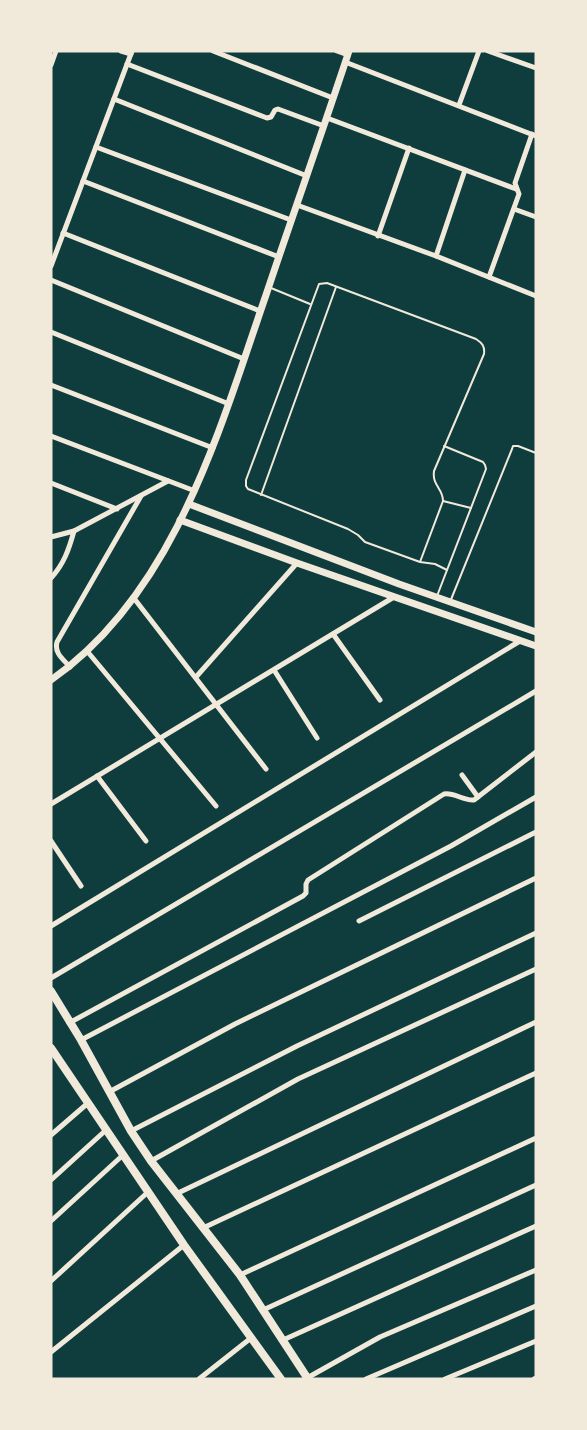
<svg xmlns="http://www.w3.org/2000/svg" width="587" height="1430" font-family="Raleway,sans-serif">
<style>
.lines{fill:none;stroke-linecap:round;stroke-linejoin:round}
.service{stroke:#f1e9da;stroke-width:2}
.minor{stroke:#f1e9da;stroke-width:5}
.secondary{stroke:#f1e9da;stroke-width:7}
.primary{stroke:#f1e9da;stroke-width:8}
</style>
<rect width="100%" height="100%" fill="#0f3d3e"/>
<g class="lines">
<g class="service">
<polyline points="271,288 310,304"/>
<polyline points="261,495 336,287"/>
<polyline points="443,501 471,508"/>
<path d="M 420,562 L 443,501 C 443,488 432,486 434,471 L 484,354 C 485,346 482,343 476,339 L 327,283 L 319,284 L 246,480 L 246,486 L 248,489 L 348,529 L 358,535 L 365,542 L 420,562 L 435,564 L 447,570"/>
<polyline points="437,596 486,469 485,465 483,462 444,446"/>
<polyline points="450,602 512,449 513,446 518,446 536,453"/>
</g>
<g class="minor">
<polyline points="121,51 131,54"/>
<polyline points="213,51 333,98"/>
<polyline points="337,51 348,55"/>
<polyline points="488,51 536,68"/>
<polyline points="345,62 536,136"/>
<polyline points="127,64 267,118 271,117 275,110 278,109 324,126"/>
<polyline points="51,65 56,51"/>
<polyline points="114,99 307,176"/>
<polyline points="459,105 479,51"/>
<polyline points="327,118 516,189"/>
<polyline points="96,147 291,220"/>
<polyline points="83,181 279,257"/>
<polyline points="297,205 436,256 536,296"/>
<polyline points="514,209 536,217"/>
<polyline points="63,233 260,311"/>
<polyline points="378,236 409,148"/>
<polyline points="436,256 465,170"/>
<polyline points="51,266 132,51"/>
<polyline points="489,277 519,194 515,183 532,134"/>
<polyline points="51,280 244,359"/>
<polyline points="51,332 229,404"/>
<polyline points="51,385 213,448"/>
<polyline points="51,436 195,491"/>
<polyline points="51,483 117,509"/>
<polyline points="51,537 74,531 168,481"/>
<path d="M 51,578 C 64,564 69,549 74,531"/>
<polyline points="133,597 266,769"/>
<polyline points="333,634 380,700"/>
<polyline points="87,651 216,806"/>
<path d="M 70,667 C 63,659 54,653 57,642 L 141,496"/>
<polyline points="274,670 317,738"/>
<polyline points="196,677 297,563"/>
<polyline points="462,775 478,797"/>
<polyline points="97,776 146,841"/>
<polyline points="51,804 394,597"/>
<polyline points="51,841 81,886"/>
<polyline points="359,921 536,832"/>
<polyline points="51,926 520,641"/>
<polyline points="51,978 536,691"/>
<path d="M 69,1023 L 303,896 L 306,893 L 306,884 L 308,880 L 444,794 C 454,792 463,801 474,800 L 536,752"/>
<polyline points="81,1040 451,846 536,797"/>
<polyline points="109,1092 235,1024 536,878"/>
<polyline points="131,1131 297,1046 536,933"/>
<polyline points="51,1135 88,1103"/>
<polyline points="151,1161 298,1079 536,969"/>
<polyline points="51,1180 106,1130"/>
<polyline points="176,1194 536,1022"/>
<polyline points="51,1221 123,1155"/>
<polyline points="203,1228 536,1073"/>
<polyline points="240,1275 536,1138"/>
<polyline points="51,1281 148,1192"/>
<polyline points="263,1310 536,1185"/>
<polyline points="283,1340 536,1226"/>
<polyline points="51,1352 184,1245"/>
<polyline points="307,1378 380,1337 536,1270"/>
<polyline points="199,1379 251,1338"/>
<polyline points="366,1379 536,1306"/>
<polyline points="445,1379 536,1341"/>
<polyline points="534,1379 536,1378"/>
</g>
<g class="secondary">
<polyline points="189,504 399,584 536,632"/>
<polyline points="180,520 297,563 536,646"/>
<path d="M 51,680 C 175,593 219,431 266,295 C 293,214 322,133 349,51"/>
</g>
<g class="primary">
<polyline points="51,991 81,1040 131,1131 151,1161 240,1275 308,1379"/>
<polyline points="51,1048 184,1245 281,1379"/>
</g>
</g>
<rect width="587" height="1430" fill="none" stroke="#f1e9da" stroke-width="105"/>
</svg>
